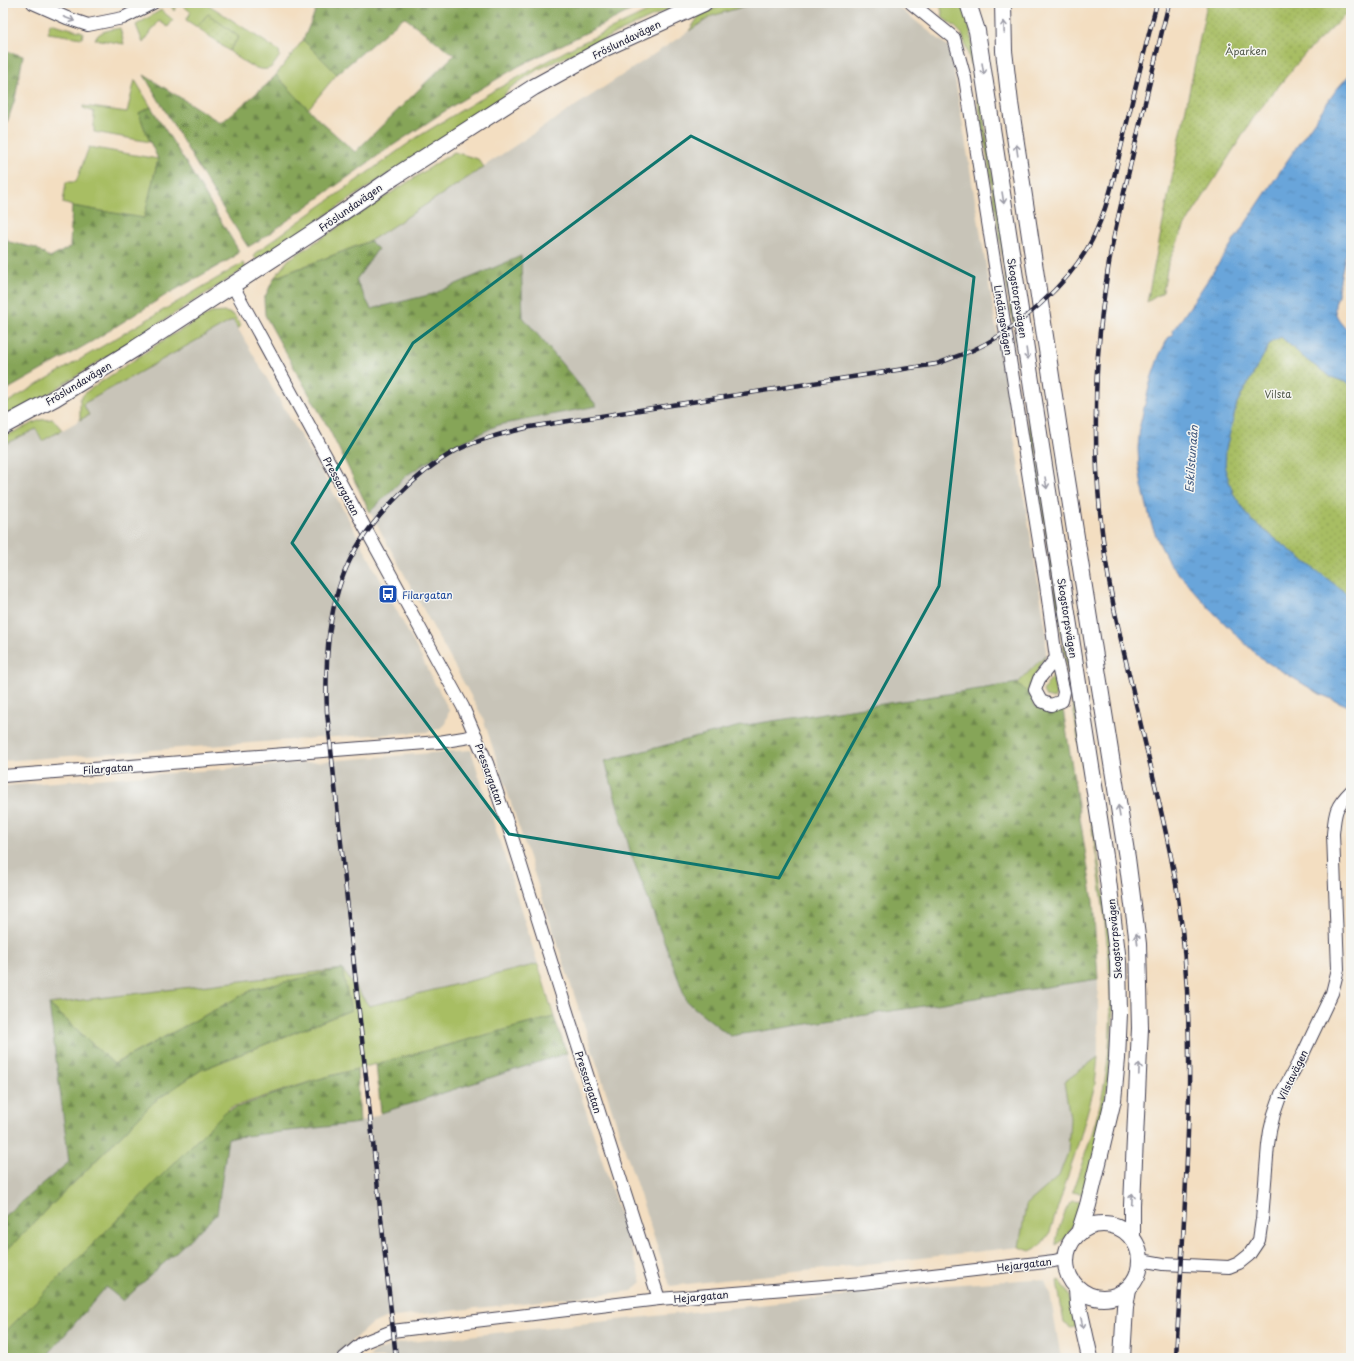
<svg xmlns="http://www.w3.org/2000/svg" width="1354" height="1361" font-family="'Playpen Sans',sans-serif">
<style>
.industrial{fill:#c8c4b8}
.green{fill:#a8be63;stroke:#65704f}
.forest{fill:url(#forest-firs);stroke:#54644a}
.park{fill:url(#park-dots);stroke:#65704f}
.water{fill:url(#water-ripples);stroke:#46648a}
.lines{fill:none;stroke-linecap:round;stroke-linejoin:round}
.minor-casing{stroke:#413e4f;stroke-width:14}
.secondary-casing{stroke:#413e4f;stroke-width:18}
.minor{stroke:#fff;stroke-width:12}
.secondary{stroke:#fff;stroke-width:16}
.rail-casing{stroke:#22223b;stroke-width:4.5}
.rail{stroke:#f6f6f2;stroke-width:3;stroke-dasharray:9;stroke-linecap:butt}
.oneway{stroke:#9c9ca7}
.marked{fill:none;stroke:#0f766e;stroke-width:3;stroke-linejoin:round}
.labels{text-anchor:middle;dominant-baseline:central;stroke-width:3;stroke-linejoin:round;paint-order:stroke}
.street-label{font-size:10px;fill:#22223b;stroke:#f6f6f2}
.park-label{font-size:10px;fill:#515949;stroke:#f6f6f2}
.transit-label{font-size:10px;fill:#164399;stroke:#f6f6f2;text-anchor:start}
.water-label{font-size:11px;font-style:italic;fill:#3e567b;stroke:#f6f6f2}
</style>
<defs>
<pattern id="forest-firs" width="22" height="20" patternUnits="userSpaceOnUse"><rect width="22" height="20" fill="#86a559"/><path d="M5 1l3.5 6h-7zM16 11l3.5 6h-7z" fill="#6d864b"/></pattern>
<pattern id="park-dots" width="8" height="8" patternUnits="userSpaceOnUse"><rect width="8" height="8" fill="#a8be63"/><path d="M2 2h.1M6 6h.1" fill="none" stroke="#90a357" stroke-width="1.8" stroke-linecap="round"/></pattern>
<pattern id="water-ripples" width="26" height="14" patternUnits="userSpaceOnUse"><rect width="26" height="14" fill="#69a5da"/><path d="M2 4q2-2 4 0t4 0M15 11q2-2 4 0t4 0" fill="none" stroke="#5686b2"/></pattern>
</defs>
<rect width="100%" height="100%" fill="#f6f6f2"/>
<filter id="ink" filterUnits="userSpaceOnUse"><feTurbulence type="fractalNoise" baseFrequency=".025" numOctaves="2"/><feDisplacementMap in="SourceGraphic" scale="8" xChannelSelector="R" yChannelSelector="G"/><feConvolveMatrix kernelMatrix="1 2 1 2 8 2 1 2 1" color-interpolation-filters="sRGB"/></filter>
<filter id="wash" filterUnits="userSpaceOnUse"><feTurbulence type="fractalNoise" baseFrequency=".012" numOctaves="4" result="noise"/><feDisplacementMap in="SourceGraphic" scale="16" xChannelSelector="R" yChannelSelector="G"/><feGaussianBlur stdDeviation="0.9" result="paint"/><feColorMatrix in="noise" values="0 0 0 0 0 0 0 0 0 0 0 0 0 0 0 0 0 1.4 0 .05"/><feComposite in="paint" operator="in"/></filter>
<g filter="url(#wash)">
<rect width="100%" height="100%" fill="#f3dec1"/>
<g class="industrial">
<polygon points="755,3 893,3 950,48 1046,630 1046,654 1018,683 869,708 740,726 605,761 631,854 687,1002 730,1036 1098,979 1098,1057 1064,1082 1070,1118 1068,1152 1059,1176 1026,1205 1019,1247 670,1286 483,718 370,512 407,475 448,449 498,425 597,406 523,317 521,256 433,294 371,309 355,280 378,249 370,241 712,16"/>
<polygon points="233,320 347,516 449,710 445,724 439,729 427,732 318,738 3,761 3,445 36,429 43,441 89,415 83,404"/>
<polygon points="471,750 538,964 369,1006 49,1004 69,1162 3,1217 3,786"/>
<polygon points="567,1053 642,1282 632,1291 385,1318 370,1325 333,1358 45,1358 106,1286 123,1301 217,1214 228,1138 359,1123 381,1113"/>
<polygon points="1036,1279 1045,1281 1050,1294 1061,1358 368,1358 374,1352 401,1343 947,1285"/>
</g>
<g class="green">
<path d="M 171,3 L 206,3 L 279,51 L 280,56 C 277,59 274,66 270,68 C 257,74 239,58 229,51 L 239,37 L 208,14 L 197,27 L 186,20 L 191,12 L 179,3 L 174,11 L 171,6 Z"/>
<polygon points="666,3 682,3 537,70 510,88 501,99 257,261 254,256 255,253 416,138 488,94 573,47"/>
<polygon points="727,3 755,3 712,16 689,31 700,15"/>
<polygon points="940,3 963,3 967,11 1016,320 1013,323 983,129 972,67 962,34 954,26 943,18"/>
<polygon points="161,10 173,20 168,27 159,21 143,43 136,25"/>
<polygon points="50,23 83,32 82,38 48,33"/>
<path d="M 120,28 L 124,44 L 95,39 C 100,30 111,30 120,28 Z"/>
<polygon points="303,40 337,74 308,109 276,75"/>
<polygon points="135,80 151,107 139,113 150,142 94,132 94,112 83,108 83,106 127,112"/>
<polygon points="89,147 158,159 144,219 72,206 63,203 66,182 76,182"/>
<polygon points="454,152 478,159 484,167 370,241 274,278 288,260"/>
<polygon points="243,263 246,268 40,399 3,417 3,405"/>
<polygon points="226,312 234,315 241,326 238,329 233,320 83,404 89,415 80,420 80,399 86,392 167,338 211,313"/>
<path d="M 1018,333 L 1110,934 L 1114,992 L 1109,1079 L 1087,1195 L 1072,1192 C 1083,1160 1095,1129 1102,1096 C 1119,1017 1107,933 1096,854 L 1015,334 Z"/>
<polygon points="53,419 62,430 42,441 36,429 3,445 3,437 40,420"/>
<polygon points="1046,654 1029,686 1030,695 1018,683"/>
<polygon points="1053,675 1056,695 1054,699 1046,697 1043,691"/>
<polygon points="538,964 554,1017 319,1079 229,1108 3,1334 3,1254 155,1101 201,1070 351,1010 254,989 114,1064 49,1004 342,969 369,1006"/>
<polygon points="1098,1057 1095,1085 1080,1138 1050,1232 1040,1246 1030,1251 1019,1247 1026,1205 1059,1176 1068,1152 1070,1118 1064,1082"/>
<path d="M 1072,1201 L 1085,1202 L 1065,1239 L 1056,1245 C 1056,1235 1065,1207 1072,1201 Z"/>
<path d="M 1059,1280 C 1072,1292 1072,1311 1076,1327 L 1071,1328 L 1064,1323 L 1057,1281 Z"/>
</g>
<g class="forest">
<polygon points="319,3 646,3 519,66 457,103 383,152 263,238 248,247 217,199 144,75 221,123 265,86 276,75 319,120 355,152 454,55 404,17 337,74 303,40"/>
<polygon points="3,50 23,56 15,99 3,134"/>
<polygon points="151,107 183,158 239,251 234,257 166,295 91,342 3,392 3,234 9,242 36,248 50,258 70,247 72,206 144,218 158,159 146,133 139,113"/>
<polygon points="370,241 378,249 356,280 371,309 433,294 521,256 523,317 597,406 498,425 448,449 407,475 370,512 329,429 278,339 265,315 264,299 274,278"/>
<polygon points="1018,683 1030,695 1035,706 1048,713 1063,709 1093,901 1098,979 730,1036 687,1002 631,854 605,761 740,726"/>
<polygon points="342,969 351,1010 201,1070 155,1101 3,1254 3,1217 69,1162 49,1004 114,1064 254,989"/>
<polygon points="554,1017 567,1053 381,1113 376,1064"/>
<polygon points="357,1069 360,1123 228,1138 217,1214 123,1301 106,1287 45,1358 3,1358 3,1334 226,1111 319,1079"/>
</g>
<g class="park">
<polygon points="1207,3 1351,3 1351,9 1303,56 1256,114 1184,227 1168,264 1163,292 1147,302"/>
<polygon points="208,14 239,37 229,51 197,27"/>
<polygon points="1265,244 1351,359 1351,662 1220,532 1202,363"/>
</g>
<path class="water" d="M 1351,73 L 1351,244 L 1345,257 L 1338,290 C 1339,296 1336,299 1335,305 C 1333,317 1344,325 1351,334 L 1351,384 L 1331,377 L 1308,361 L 1281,337 L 1271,342 L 1237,403 L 1226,449 L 1225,469 L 1233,493 L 1251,520 L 1351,597 L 1351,707 L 1320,694 L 1260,658 L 1210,609 L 1170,564 L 1159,543 L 1152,526 L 1142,486 L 1139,467 L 1138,448 L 1140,425 L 1151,379 L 1159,356 L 1168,338 L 1173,335 L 1172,331 L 1183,317 L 1295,149 L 1336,90 Z"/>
</g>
<g filter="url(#ink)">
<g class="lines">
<defs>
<g id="minor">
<polyline points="33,3 67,18 88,25 123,18 153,3"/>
<polyline points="911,3 954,38 965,78 1046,585 1056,658 1064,692 1062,701 1051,705 1041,701 1035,690 1039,679 1056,658"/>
<polyline points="233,286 463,707 487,763 511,834 568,1015 659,1299"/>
<polyline points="3,776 439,742 476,736"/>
<path d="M 1141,1260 L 1163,1264 L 1229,1267 L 1239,1263 L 1249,1255 L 1259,1240 L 1262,1219 L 1268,1145 L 1270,1131 L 1274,1114 L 1281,1094 L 1303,1054 L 1332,993 L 1338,969 L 1333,834 C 1335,812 1335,807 1351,791"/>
<polyline points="344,1358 362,1343 392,1331 659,1299 863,1283 1054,1261 1066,1258"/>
</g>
<g id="secondary">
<polyline points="968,3 977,31 1045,472 1105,856 1118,961 1119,1013 1117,1059 1113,1100 1088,1205 1079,1233"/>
<polyline points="1003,3 1004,51 1010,103 1060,436 1127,858 1138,944 1140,1028 1132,1205 1132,1238"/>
<polyline points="3,426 55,398 136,348 320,228 394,177 534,87 605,48 704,3"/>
<circle cx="1103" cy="1261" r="37"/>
<polyline points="1077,1288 1078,1304 1090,1358"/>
<polyline points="1122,1358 1125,1307 1128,1289"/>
</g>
</defs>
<use href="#minor" class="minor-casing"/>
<use href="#secondary" class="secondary-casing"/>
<use href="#minor" class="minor"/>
<use href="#secondary" class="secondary"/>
<defs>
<g id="rail">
<path d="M 1169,3 C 1155,59 1142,115 1129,171 C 1123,197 1116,224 1111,251 C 1102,303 1096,356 1096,409 C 1095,475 1101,543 1114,608 C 1127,668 1142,729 1156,789 C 1164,825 1173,861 1178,897 C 1200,1051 1184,1204 1176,1358"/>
<path d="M 396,1358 L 327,712 C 325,660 327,602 353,554 C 363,535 378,517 393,501 C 412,481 433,463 457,450 C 480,439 505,433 530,427 L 936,364 C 949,359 961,355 973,350 C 1017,330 1070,283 1092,240 C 1108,208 1115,173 1123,139 C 1134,93 1145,48 1157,3"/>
</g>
</defs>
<use href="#rail" class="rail-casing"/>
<use href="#rail" class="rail"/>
</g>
<defs><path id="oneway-shaft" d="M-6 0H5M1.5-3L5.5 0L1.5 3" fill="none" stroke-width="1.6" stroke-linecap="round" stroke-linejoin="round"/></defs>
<g class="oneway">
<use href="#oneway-shaft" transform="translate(69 19) rotate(21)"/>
<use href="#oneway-shaft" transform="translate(1004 27) rotate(-92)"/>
<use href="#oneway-shaft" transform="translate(983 69) rotate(81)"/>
<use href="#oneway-shaft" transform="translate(1017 150) rotate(-98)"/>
<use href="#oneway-shaft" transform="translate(1003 198) rotate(81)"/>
<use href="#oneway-shaft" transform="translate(1027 354) rotate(82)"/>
<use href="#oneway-shaft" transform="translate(1046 483) rotate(81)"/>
<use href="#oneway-shaft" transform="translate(1119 811) rotate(-99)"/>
<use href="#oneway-shaft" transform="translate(1137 939) rotate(-97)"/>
<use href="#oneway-shaft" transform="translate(1139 1069) rotate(-88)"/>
<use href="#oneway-shaft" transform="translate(1132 1199) rotate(-87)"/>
<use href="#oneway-shaft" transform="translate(1082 1323) rotate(78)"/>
</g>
</g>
<path class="marked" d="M 691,136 L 974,277 L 939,586 L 779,878 L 509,834 L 292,543 L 413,343 Z"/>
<defs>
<symbol id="bus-square" viewBox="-11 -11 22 22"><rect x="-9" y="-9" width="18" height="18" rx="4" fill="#1a4fb4" stroke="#f6f6f2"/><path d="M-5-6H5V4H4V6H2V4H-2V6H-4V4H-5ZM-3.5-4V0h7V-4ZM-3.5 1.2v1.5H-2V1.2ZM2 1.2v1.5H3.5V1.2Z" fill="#fff"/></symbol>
</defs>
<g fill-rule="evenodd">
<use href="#bus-square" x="377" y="583" width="22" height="22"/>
</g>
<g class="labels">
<g class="street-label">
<text transform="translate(626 39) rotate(-26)">Fröslundavägen</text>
<text transform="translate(350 207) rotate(-35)">Fröslundavägen</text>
<text transform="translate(1018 298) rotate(81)">Skogstorpsvägen</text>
<text transform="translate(1004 320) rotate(81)">Lindängsvägen</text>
<text transform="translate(78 383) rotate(-31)">Fröslundavägen</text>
<text transform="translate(342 486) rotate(62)">Pressargatan</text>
<text transform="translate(1068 618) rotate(81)">Skogstorpsvägen</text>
<text transform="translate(108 768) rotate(-4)">Filargatan</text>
<text transform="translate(490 774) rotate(70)">Pressargatan</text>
<text transform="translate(1114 939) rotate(-95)">Skogstorpsvägen</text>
<text transform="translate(1292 1075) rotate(-64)">Vilstavägen</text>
<text transform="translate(589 1082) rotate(72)">Pressargatan</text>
<text transform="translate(1024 1264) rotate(-7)">Hejargatan</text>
<text transform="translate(701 1296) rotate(-5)">Hejargatan</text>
</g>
<g class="park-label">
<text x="1246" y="50">Åparken</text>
<text x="1278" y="393">Vilsta</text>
</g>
<g class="transit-label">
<text x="402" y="594">Filargatan</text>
</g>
<g class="water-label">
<text transform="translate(1191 459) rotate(-86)">Eskilstunaån</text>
</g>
</g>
<rect width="1354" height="1361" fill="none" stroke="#f6f6f2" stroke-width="16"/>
</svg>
